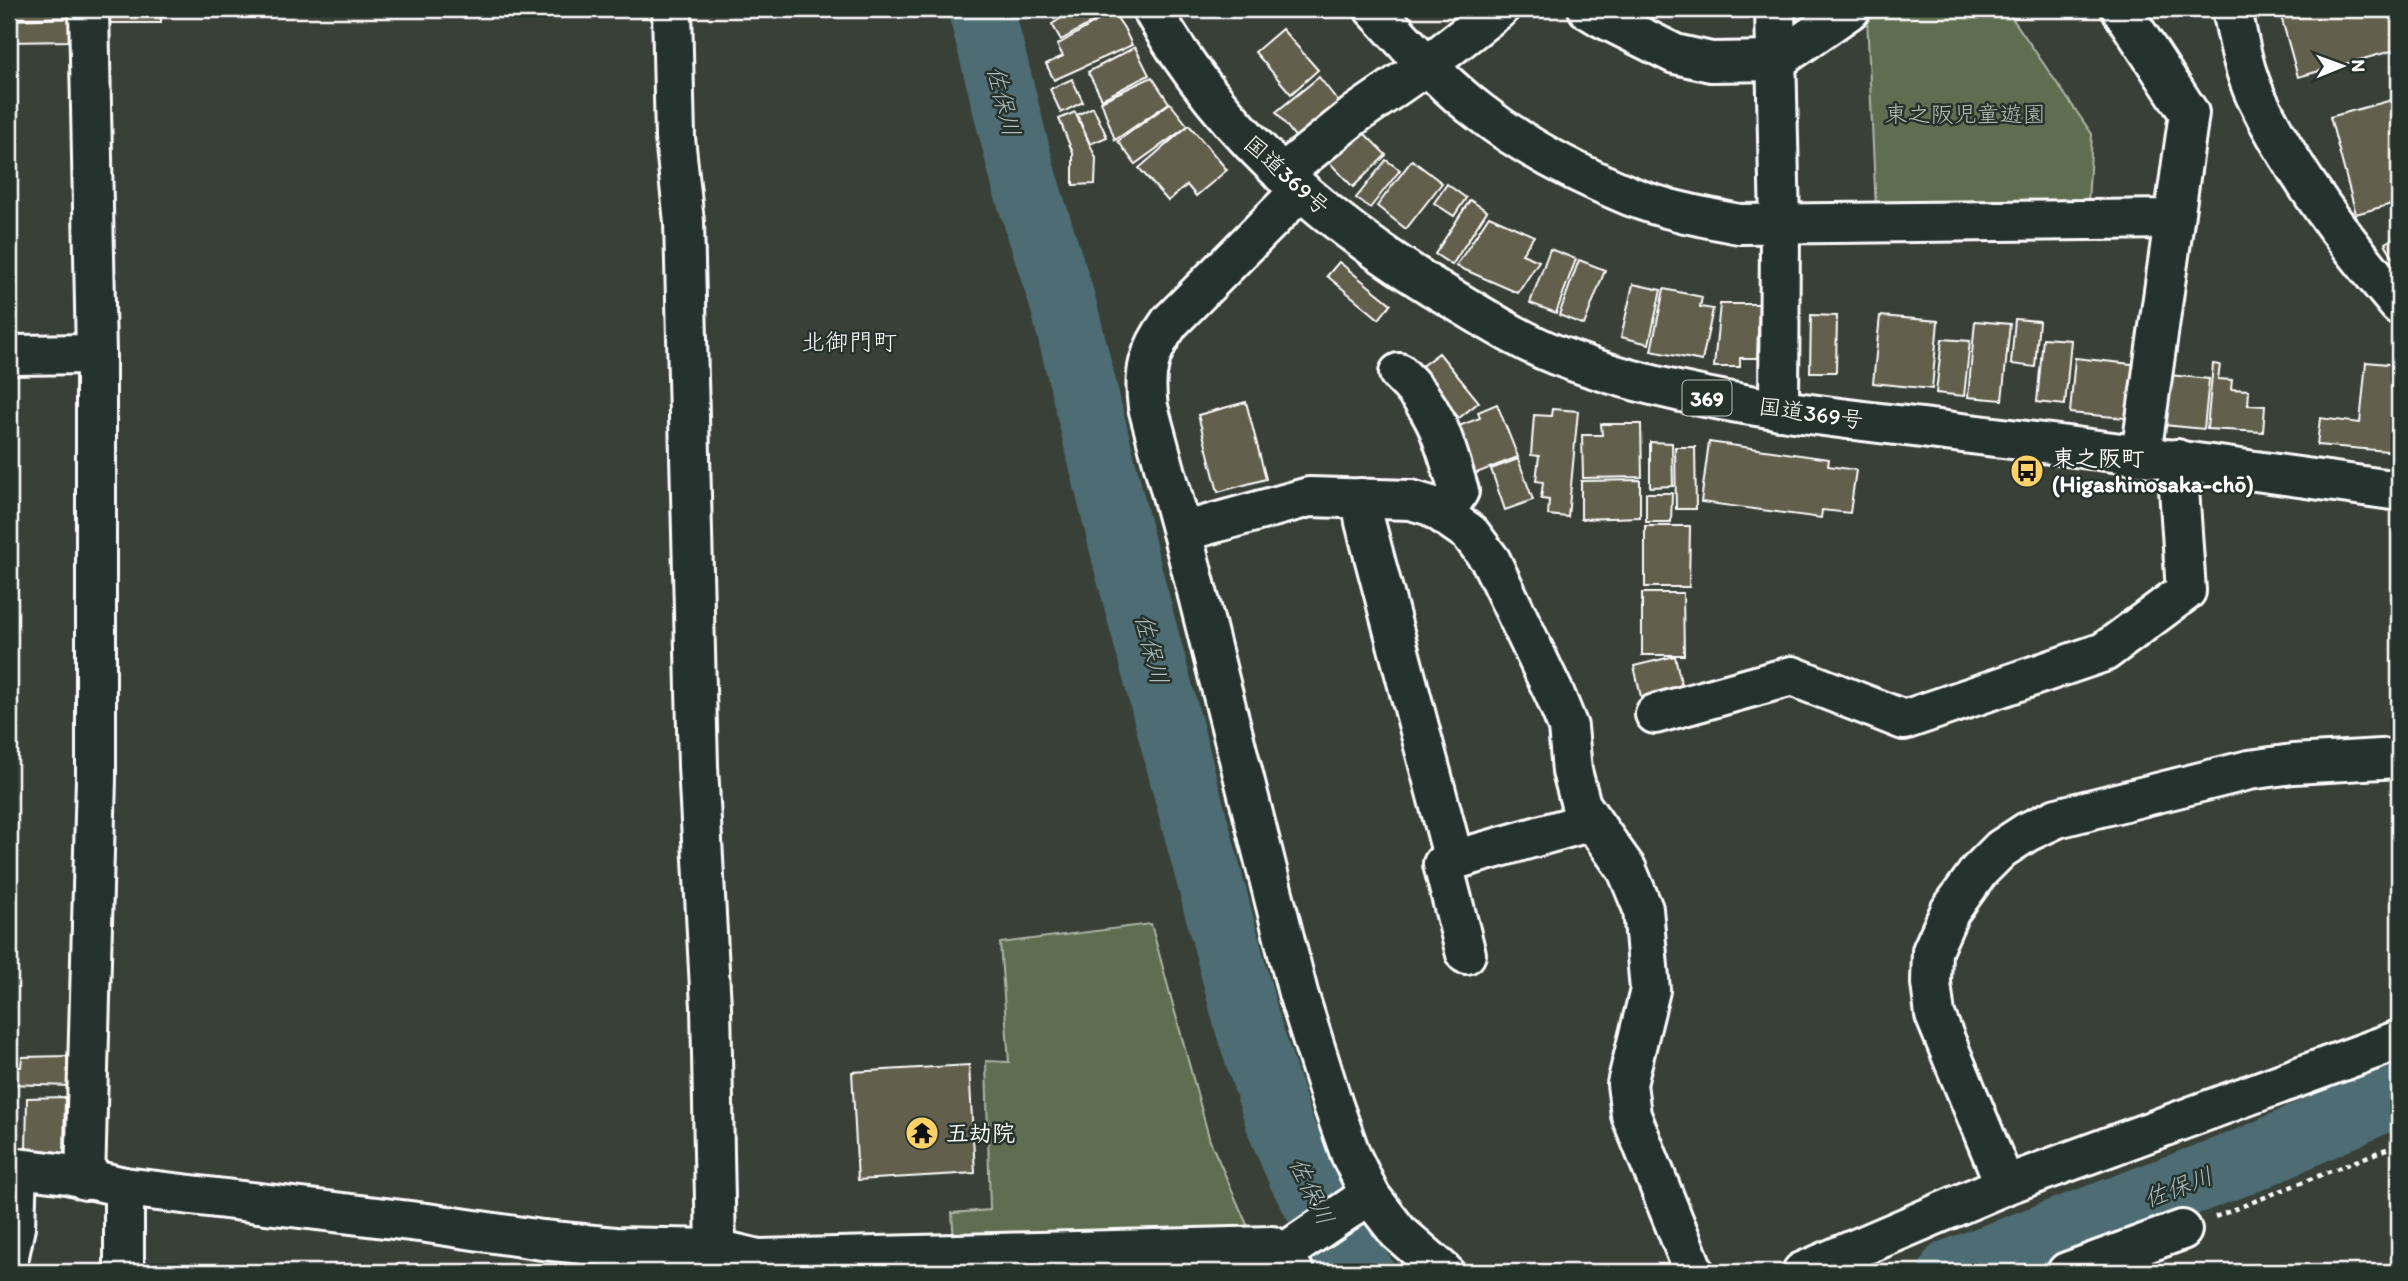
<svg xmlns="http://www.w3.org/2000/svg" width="2408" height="1281" font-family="Itim,'Klee One',sans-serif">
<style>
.green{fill:#5e6e51;stroke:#aeb6a8;stroke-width:2}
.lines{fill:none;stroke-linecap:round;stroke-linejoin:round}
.river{stroke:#4d6c73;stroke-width:66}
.building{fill:#645e4d;stroke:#fff;stroke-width:2}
.minor-casing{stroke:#fff;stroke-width:44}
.highway-casing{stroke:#fff;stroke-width:44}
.path{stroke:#fff;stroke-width:4.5;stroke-dasharray:5 5;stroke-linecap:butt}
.minor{stroke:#26332d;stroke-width:38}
.highway{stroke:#26332d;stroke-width:38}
.labels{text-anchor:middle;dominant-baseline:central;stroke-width:5;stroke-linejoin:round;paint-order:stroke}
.shield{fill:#26332d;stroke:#bec2c0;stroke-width:2}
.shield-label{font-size:21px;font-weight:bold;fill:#fff}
.park-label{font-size:23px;fill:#b7beb1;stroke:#26332d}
.street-label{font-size:23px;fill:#fff;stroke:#26332d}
.poi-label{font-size:23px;font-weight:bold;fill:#fff;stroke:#26332d;text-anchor:start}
.water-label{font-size:24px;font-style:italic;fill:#afbdc0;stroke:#26332d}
.neighbourhood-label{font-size:24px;fill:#fff;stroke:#26332d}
</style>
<rect width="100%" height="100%" fill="#394037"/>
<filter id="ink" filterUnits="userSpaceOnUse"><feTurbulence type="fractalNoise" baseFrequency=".0143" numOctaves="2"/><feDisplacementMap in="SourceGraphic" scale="14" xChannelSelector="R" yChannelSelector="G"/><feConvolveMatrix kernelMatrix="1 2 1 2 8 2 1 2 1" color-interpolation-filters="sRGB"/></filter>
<g filter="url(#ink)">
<g class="green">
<polygon points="1879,9 2006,9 2092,134 2088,204 1876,211 1867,17"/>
<polygon points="1151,924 1210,1141 1249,1229 954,1242 952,1213 990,1210 986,1061 1009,1062 1000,943"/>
</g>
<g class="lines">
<g class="river">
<polyline points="981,9 1024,180 1063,303 1127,565 1248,1026 1281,1128 1301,1175 1339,1246 1361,1272"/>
<polyline points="1952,1272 2251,1159 2399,1092"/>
</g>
</g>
<g class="building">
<polygon points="9,9 71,9 71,18 9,19"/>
<rect x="107" y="9" width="54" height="14"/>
<polygon points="1058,9 1111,9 1112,11 1061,40 1052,24 1063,17"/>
<polygon points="2279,9 2399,9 2399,49 2298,77"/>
<polygon points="1113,12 1124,28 1132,45 1054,80 1046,64 1063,56 1057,45"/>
<polygon points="72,18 72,41 9,42 9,20"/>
<polygon points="1282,29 1318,70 1291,94 1255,52"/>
<polygon points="1135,47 1149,75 1102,99 1088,72"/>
<polygon points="1152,77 1169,103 1115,140 1101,101"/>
<polygon points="1319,77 1341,105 1297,139 1276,112"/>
<polygon points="1072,79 1083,102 1061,113 1050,89"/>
<polygon points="2399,98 2399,202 2356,214 2330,117"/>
<polygon points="1170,103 1188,126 1135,164 1118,141"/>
<polygon points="1093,107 1107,137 1090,144 1077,115"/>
<polygon points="1075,112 1096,158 1095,184 1073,185 1073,153 1059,119"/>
<polygon points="1189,125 1227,170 1196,196 1187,185 1168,201 1139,168"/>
<polygon points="1359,128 1386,155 1353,187 1327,160"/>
<polygon points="1386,160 1400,170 1370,208 1356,198"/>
<polygon points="1412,160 1442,183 1406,229 1377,206"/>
<polygon points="1447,184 1466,198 1454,216 1434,203"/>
<polygon points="1470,200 1487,211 1452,265 1435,254"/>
<polygon points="1489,216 1534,236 1522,254 1539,261 1518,293 1456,266"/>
<polygon points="2399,235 2399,254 2393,257 2385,243"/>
<polygon points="1550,249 1576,259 1556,313 1530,303"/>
<polygon points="1579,260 1605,270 1584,325 1559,315"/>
<polygon points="1339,262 1391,304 1379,319 1327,276"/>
<polygon points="1633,284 1661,290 1649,344 1621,337"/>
<polygon points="1664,289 1702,297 1700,307 1713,309 1702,361 1651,351"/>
<polygon points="1720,304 1759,304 1757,358 1740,358 1740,367 1714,367"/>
<polygon points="1811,315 1837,316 1836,372 1810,372"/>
<polygon points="1880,316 1938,321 1932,389 1873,383"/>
<polygon points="2015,319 2039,321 2035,367 2011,364"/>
<polygon points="1975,321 2010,324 2002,400 1968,397"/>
<polygon points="2043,338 2071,340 2065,405 2037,402"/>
<polygon points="1942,339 1970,341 1964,396 1936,393"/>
<polygon points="1439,353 1479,402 1459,418 1419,368"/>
<polygon points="2075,358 2141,365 2136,419 2070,413"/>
<polygon points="2366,362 2399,365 2399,452 2317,445 2320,418 2360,423"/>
<polygon points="2213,364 2220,365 2218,379 2232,380 2231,389 2249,390 2248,405 2265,406 2263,432 2207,429"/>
<polygon points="2169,375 2209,379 2204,429 2164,425"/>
<polygon points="1246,402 1266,479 1218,492 1198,415"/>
<polygon points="1497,404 1518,457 1474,474 1456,427 1480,418 1478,412"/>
<polygon points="1552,409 1578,411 1568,517 1548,515 1549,500 1541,499 1543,482 1536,481 1539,456 1531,455 1534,415 1551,416"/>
<polygon points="1601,424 1641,424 1642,477 1583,478 1582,435 1602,435"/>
<polygon points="1650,442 1672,443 1673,486 1650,487"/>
<polygon points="1709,442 1829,459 1828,466 1856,470 1850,513 1822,510 1821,518 1701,502"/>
<polygon points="1675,447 1695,447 1696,509 1676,509"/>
<polygon points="1518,459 1533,500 1505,510 1491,469"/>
<polygon points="1640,480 1640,517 1581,519 1581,481"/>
<rect x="9" y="481" width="2" height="36"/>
<polygon points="1646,493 1672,493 1671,522 1646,522"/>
<polygon points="1645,526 1690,526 1689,587 1645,587"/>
<polygon points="1642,593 1683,593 1684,655 1642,655"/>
<polygon points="1675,656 1683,692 1642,701 1634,666"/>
<polygon points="67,1056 69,1086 9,1084 9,1067 21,1067 22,1057"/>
<polygon points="969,1065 975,1173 858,1180 852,1072"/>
<polygon points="9,1097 14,1097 15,1147 9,1147"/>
<polygon points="65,1097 64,1155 26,1152 27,1098"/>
</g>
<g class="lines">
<defs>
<g id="minor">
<polyline points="672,9 675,138 684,222 698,766 711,1007 716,1249 708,1272"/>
<path d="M 1374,9 C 1408,45 1441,83 1481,113 C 1525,147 1579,175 1630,196 C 1665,210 1703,217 1739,224 L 2174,219"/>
<polyline points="1588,9 1601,17 1675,54 1711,62 1776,61 1851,9"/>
<polyline points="1775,9 1780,224 1779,410"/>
<polyline points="2121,9 2189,113 2141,455"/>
<path d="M 2232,9 C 2238,38 2243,69 2256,97 C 2293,173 2345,241 2399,305"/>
<polyline points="1282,174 1356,114 1427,65 1499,9"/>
<path d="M 1300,191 L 1170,322 C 1149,351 1143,371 1148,407 L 1182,532 L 1298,993 L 1333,1105 L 1351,1156 L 1371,1197 L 1398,1232 L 1444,1272"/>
<polyline points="9,355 96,354"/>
<path d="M 1399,373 C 1438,409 1444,442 1459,491 L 1444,514"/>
<polyline points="1361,498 1365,522 1454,860 1592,821"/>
<polyline points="1182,532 1309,497 1411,500 1431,506 1470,533 1491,561 1555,695 1568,727 1572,771 1581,805 1627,870 1643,909 1650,990 1627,1084 1631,1115 1694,1272"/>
<polyline points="1655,714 1792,676 1904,720 2104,652 2186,591 2177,459"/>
<polyline points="1454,860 1443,864 1466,954"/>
<polyline points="9,1167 67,1174 124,1187 427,1223 542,1240 615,1247 716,1249 758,1259 1272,1246 1294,1272"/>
<polyline points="85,1180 96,778 96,354 89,9"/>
<polyline points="2005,1185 1935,1015 1931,983 1932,951 1950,911 1979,871 2001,849 2027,832 2057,818 2249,770 2293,764 2399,758"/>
<polyline points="124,1187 124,1272"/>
<polyline points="1281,1255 1356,1204 1371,1197"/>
<polyline points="9,1256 15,1227 17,1168"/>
<polyline points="1802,1272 2005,1185 2399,1040"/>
<polyline points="2067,1272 2182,1230"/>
</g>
<path id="highway" d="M 1152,9 C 1224,138 1336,232 1463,305 C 1493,323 1523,342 1556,355 C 1683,404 1820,415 1954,432 C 2103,450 2251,470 2399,491"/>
</defs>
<use href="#minor" class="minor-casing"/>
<use href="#highway" class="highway-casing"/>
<polyline class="path" points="2215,1217 2399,1144"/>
<use href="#minor" class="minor"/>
<use href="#highway" class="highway"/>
</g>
</g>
<defs>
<symbol id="bus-disc" viewBox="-11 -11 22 22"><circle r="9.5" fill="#ffd166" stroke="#26332d"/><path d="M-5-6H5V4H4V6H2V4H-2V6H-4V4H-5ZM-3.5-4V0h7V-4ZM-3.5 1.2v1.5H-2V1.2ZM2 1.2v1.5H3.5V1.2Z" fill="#111"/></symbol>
<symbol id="temple-disc" viewBox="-11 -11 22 22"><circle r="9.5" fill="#ffd166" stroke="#26332d"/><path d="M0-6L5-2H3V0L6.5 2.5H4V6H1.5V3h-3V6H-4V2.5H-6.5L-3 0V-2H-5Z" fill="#111"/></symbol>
</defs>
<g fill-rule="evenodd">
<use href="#bus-disc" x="2008" y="452" width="38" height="38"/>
<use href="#temple-disc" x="903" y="1114" width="38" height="38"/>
</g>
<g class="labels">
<rect class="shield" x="1682.5" y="380.5" width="49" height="35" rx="5"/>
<g class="shield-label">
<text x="1707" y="398">369</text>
</g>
<g class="park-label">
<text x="1965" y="114">東之阪児童遊園</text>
</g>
<g class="street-label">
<text transform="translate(1287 175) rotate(42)">国道369号</text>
<text transform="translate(1811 413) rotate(8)">国道369号</text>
</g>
<g class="poi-label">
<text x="2052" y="458">東之阪町<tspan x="2052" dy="26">(Higashinosaka-chō)</tspan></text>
<text x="946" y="1133">五劫院</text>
</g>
<g class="water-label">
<text transform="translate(1004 101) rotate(76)">佐保川</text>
<text transform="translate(1152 649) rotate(76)">佐保川</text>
<text transform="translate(2178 1187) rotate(-21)">佐保川</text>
<text transform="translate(1312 1191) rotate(64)">佐保川</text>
</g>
<g class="neighbourhood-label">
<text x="849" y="341">北御門町</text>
</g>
</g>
<rect width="2408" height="1281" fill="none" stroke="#26332d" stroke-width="35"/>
<rect x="18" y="18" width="2373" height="1246" fill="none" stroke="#fff" stroke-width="2.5" filter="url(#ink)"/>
<g transform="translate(2342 66) rotate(89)" stroke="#26332d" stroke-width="5" paint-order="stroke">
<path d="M0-5L12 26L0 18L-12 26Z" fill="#ffffff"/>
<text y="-10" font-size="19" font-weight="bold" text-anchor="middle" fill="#ffffff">N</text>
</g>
</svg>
